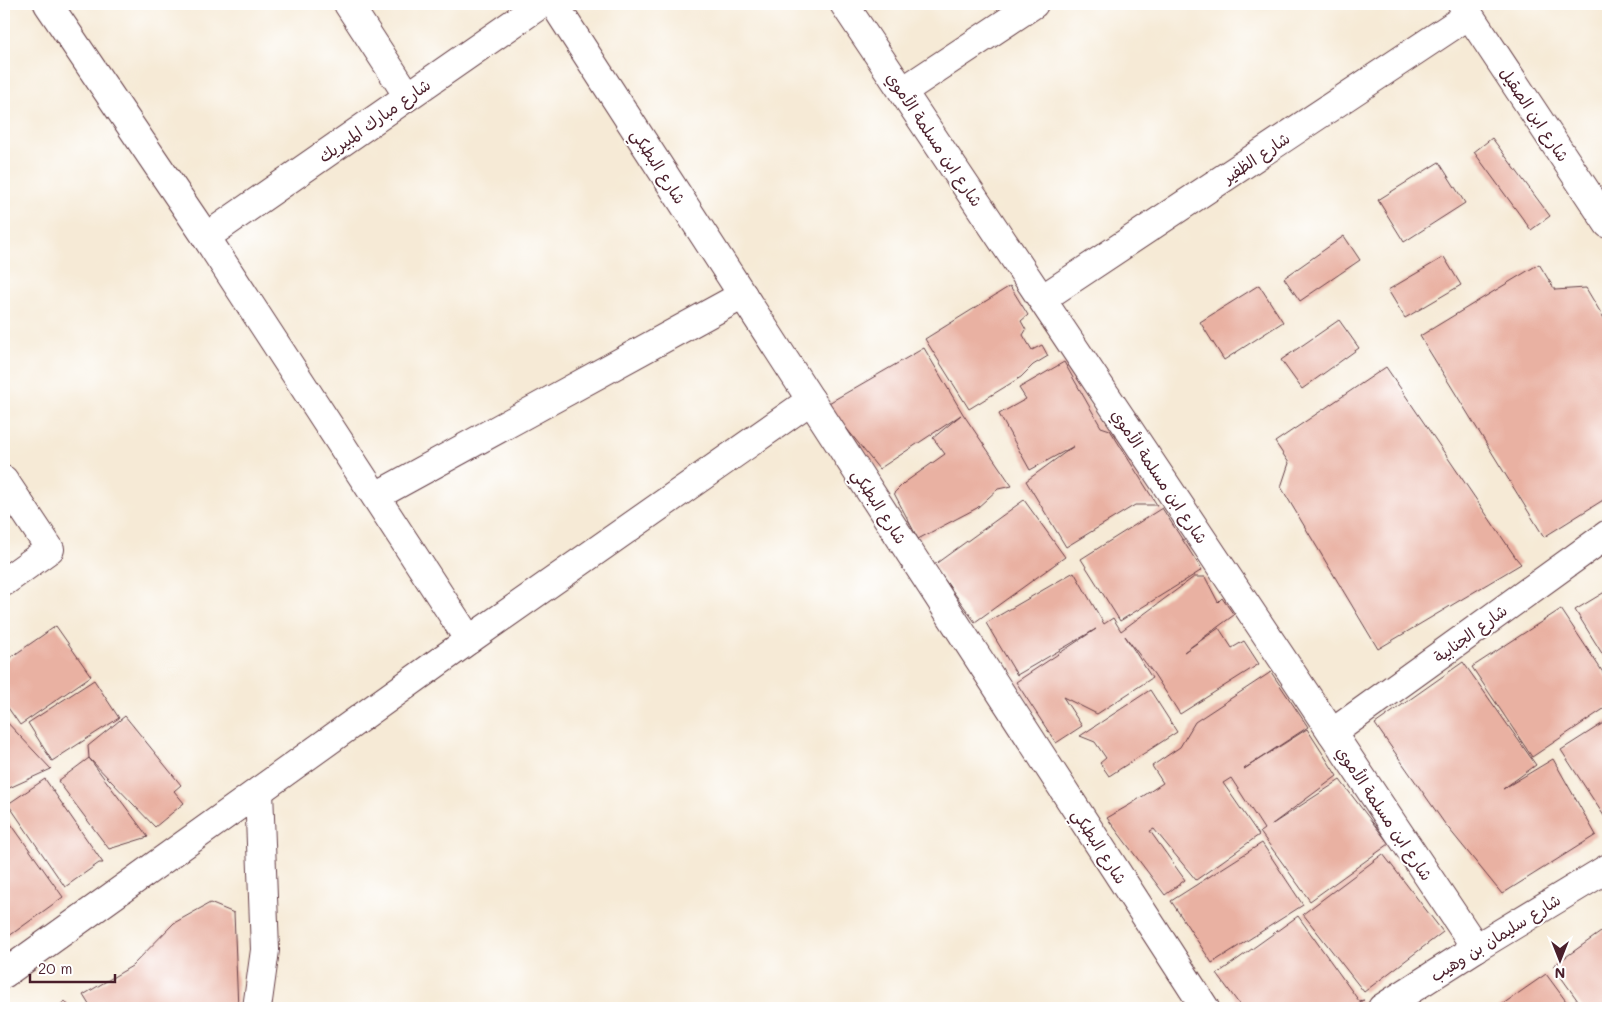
<svg xmlns="http://www.w3.org/2000/svg" width="1612" height="1012" font-family="Mali,'Playpen Sans Arabic',sans-serif">
<style>
.building{fill:#e9b1a2}
.lines{fill:none;stroke-linecap:round;stroke-linejoin:round}
.street-casing{stroke:#643d45;stroke-width:30}
.street{stroke:#fff;stroke-width:28}
.labels{text-anchor:middle;dominant-baseline:central;stroke-width:4;stroke-linejoin:round;paint-order:stroke}
.street-label{font-size:16px;fill:#4a1f2b;stroke:#fff}
</style>
<rect width="100%" height="100%" fill="#fff"/>
<filter id="ink" filterUnits="userSpaceOnUse"><feTurbulence type="fractalNoise" baseFrequency=".02" numOctaves="2"/><feDisplacementMap in="SourceGraphic" scale="10" xChannelSelector="R" yChannelSelector="G"/><feConvolveMatrix kernelMatrix="1 2 1 2 8 2 1 2 1" color-interpolation-filters="sRGB"/></filter>
<filter id="wash" filterUnits="userSpaceOnUse"><feTurbulence type="fractalNoise" baseFrequency=".0096" numOctaves="4" result="noise"/><feDisplacementMap in="SourceGraphic" scale="20" xChannelSelector="R" yChannelSelector="G"/><feGaussianBlur stdDeviation="1.12" result="paint"/><feColorMatrix in="noise" values="0 0 0 0 0 0 0 0 0 0 0 0 0 0 0 0 0 1.4 0 .05"/><feComposite in="paint" operator="in"/></filter>
<g filter="url(#wash)">
<rect width="100%" height="100%" fill="#f6ead6"/>
<g id="blocks">
<g class="building">
<polygon points="1492,138 1550,216 1531,230 1474,152"/>
<polygon points="1439,162 1465,203 1404,242 1378,200"/>
<polygon points="1344,236 1360,260 1300,301 1284,278"/>
<polygon points="1444,257 1461,285 1405,318 1388,290"/>
<polygon points="1539,264 1555,290 1586,288 1608,325 1608,497 1544,537 1420,336"/>
<polygon points="1259,285 1283,322 1224,360 1200,322"/>
<polygon points="1010,286 1028,315 1021,321 1026,330 1023,335 1032,350 1042,345 1048,356 1033,365 1021,377 969,409 925,339"/>
<polygon points="1339,320 1359,348 1302,389 1281,360"/>
<polygon points="924,348 963,414 1012,486 998,489 977,508 918,539 894,493 904,483 945,454 933,438 961,415 879,469 827,404"/>
<polygon points="1064,362 1101,427 1110,430 1157,505 1135,505 1066,547 1026,481 1074,446 1030,470 999,414 1026,399 1019,388"/>
<polygon points="1386,367 1516,558 1521,564 1378,649 1281,487 1289,463 1275,442"/>
<polygon points="1024,500 1065,557 975,622 934,565"/>
<polygon points="1162,508 1202,570 1120,621 1081,559"/>
<polygon points="1074,572 1104,624 1113,618 1121,631 1194,577 1205,577 1218,602 1222,598 1234,615 1184,652 1219,628 1232,648 1244,641 1259,664 1180,714 1154,674 1125,636 1152,678 1097,714 1063,697 1082,726 1056,743 1016,682 1096,629 1017,675 986,623"/>
<polygon points="1608,590 1608,663 1575,610"/>
<polygon points="1561,609 1608,680 1608,706 1532,757 1472,667"/>
<polygon points="56,626 91,676 20,725 4,702 4,662"/>
<polygon points="1463,662 1536,765 1503,789 1553,759 1596,835 1502,894 1445,824 1375,724"/>
<polygon points="1271,672 1308,727 1244,769 1307,729 1337,776 1271,825 1340,780 1389,844 1310,901 1260,832 1264,829 1231,778 1223,783 1259,835 1196,880 1154,829 1150,831 1185,880 1165,895 1107,818 1131,804 1163,783 1152,766 1180,747 1195,722"/>
<polygon points="94,680 119,718 52,761 28,723"/>
<polygon points="1150,690 1177,732 1109,776 1100,763 1106,758 1095,742 1080,736"/>
<polygon points="125,716 181,785 174,791 184,803 155,827 89,758 148,837 109,849 58,781 89,758 88,746"/>
<polygon points="4,719 51,769 7,789 4,784"/>
<polygon points="1608,720 1608,822 1561,750"/>
<polygon points="45,779 103,863 99,863 65,887 8,804"/>
<polygon points="4,814 63,897 5,939 4,937"/>
<polygon points="1262,843 1303,905 1212,963 1171,901"/>
<polygon points="1383,854 1443,932 1364,992 1303,914"/>
<polygon points="210,903 234,913 238,1008 91,1008 83,995 132,966 174,923"/>
<polygon points="1298,916 1359,1001 1364,1000 1353,1008 1242,1008 1217,974"/>
<polygon points="1608,927 1608,1008 1583,1008 1553,966"/>
<polygon points="1546,974 1571,1008 1497,1008"/>
<polygon points="65,1001 70,1008 56,1008"/>
</g>
</g>
</g>
<g filter="url(#ink)">
<use href="#blocks" fill-opacity="0" stroke="#643d45" stroke-width="1"/>
<g class="lines">
<defs>
<g id="street">
<polyline points="48,4 206,237 469,640"/>
<polyline points="348,4 408,96"/>
<polyline points="554,4 1205,1008"/>
<polyline points="844,4 1476,948"/>
<polyline points="1462,4 1608,224"/>
<polyline points="903,91 1034,4"/>
<polyline points="206,237 541,4"/>
<polyline points="1042,299 1469,15"/>
<polyline points="4,480 50,549 4,582"/>
<polyline points="376,496 743,295"/>
<polyline points="1332,733 1608,534"/>
<polyline points="4,974 469,640 811,400"/>
<polyline points="257,1008 265,950 259,791"/>
<polyline points="1382,1008 1476,948 1608,868"/>
</g>
</defs>
<use href="#street" class="street-casing"/>
<use href="#street" class="street"/>
</g>
</g>
<g class="labels">
<g class="street-label">
<text transform="translate(1535 114) rotate(56)">شارع ابن الصقيل</text>
<text transform="translate(374 120) rotate(-35)">شارع مبارك المبيريك</text>
<text transform="translate(935 139) rotate(56)">شارع ابن مسلمة الأموي</text>
<text transform="translate(1256 157) rotate(-34)">شارع الظفير</text>
<text transform="translate(659 166) rotate(57)">شارع البطبكي</text>
<text transform="translate(1160 476) rotate(56)">شارع ابن مسلمة الأموي</text>
<text transform="translate(880 506) rotate(57)">شارع البطبكي</text>
<text transform="translate(1470 633) rotate(-36)">شارع الجنابية</text>
<text transform="translate(1385 813) rotate(56)">شارع ابن مسلمة الأموي</text>
<text transform="translate(1100 846) rotate(57)">شارع البطبكي</text>
<text transform="translate(1495 937) rotate(-32)">شارع سليمان بن وهيب</text>
</g>
</g>
<rect width="1612" height="1012" fill="none" stroke="#fff" stroke-width="20"/>
<g transform="translate(1560 960) rotate(180)" stroke="#ffffff" stroke-width="4" paint-order="stroke">
<path d="M0-4L9 19L0 12L-9 19Z" fill="#4a1f2b"/>
<text y="-8" font-size="14" font-weight="bold" text-anchor="middle" fill="#4a1f2b">N</text>
</g>
<path d="M30 974v8h85v-8" fill="none" stroke="#4a1f2b" stroke-width="2.5"/>
<text x="38" y="974" font-size="15" fill="#4a1f2b" stroke="#ffffff" stroke-width="4" paint-order="stroke">20 m</text>
</svg>
